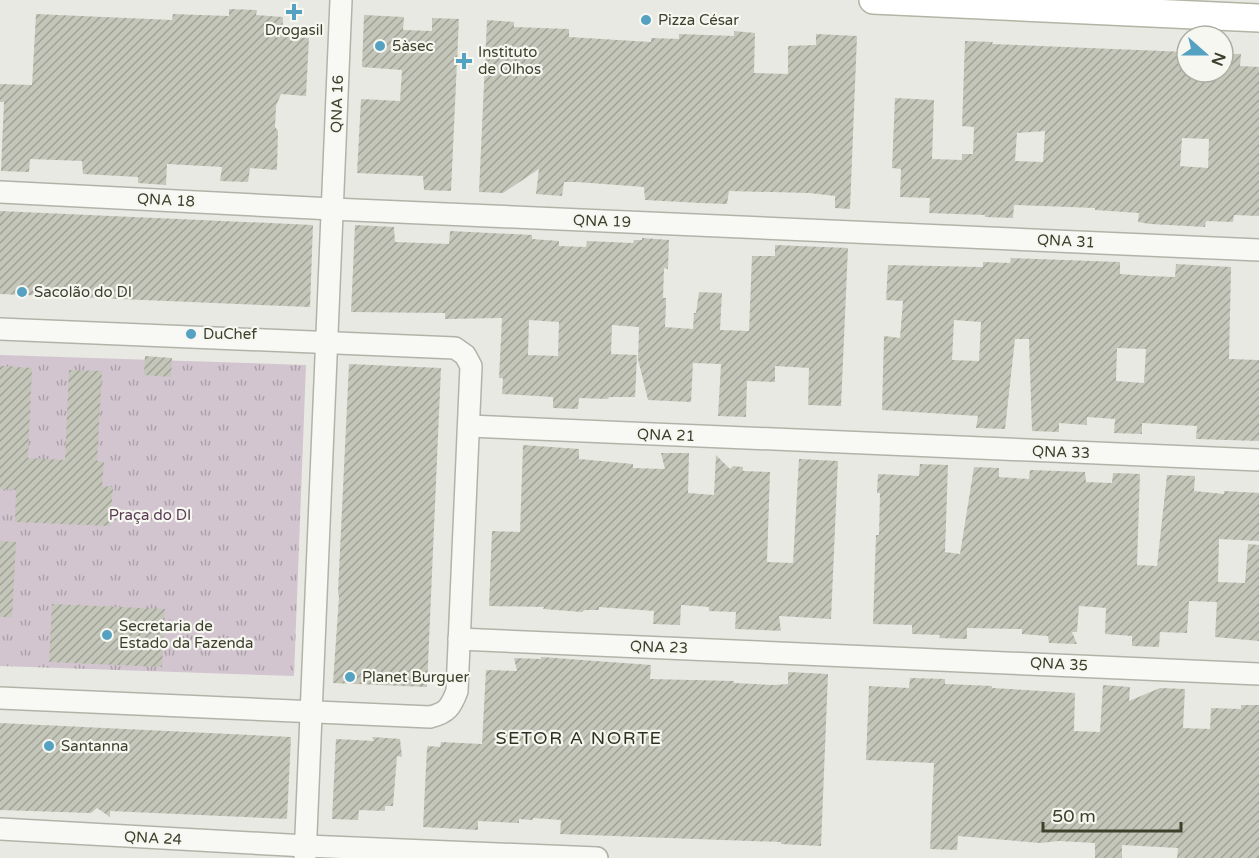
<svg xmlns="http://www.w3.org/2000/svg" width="1259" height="858" font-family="'Varela Round',sans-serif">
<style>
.park{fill:url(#park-tufts)}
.building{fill:url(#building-hatch);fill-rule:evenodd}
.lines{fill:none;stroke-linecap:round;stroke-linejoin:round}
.minor-casing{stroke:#b2b3a8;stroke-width:24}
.major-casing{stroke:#b3b4a3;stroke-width:30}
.minor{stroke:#f8f8f5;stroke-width:21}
.major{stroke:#fff;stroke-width:27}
.poi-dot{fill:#55a1c1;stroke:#f7f7f2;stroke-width:2}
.labels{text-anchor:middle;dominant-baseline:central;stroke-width:4.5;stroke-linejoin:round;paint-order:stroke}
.poi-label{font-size:15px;fill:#3e402c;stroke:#f7f7f2;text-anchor:start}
.street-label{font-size:15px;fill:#3e402c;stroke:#f7f7f2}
.park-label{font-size:15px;fill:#5a3b52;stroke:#f7f7f2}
.quarter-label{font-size:18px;letter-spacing:1.5px;fill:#2f311e;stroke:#f7f7f2}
</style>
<defs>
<pattern id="park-tufts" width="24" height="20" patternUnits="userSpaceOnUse" patternTransform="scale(1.5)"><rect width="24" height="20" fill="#d2c5d0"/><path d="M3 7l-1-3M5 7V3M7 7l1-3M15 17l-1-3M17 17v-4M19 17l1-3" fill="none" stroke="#aca1a9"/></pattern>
<pattern id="building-hatch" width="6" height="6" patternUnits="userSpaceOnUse" patternTransform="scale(1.5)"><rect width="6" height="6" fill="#c5c6ba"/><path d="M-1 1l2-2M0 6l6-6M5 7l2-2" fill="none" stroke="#a1a297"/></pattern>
</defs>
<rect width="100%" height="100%" fill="#e9e9e3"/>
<polygon class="park" points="0,355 306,365 294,676 0,666"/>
<g class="building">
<polygon points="229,9 257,10 256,15 283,17 282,36 309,38 306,96 281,94 276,106 275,127 278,131 277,170 250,168 248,182 220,181 222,167 167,164 166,185 138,183 138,177 83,174 82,161 30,159 29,172 1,171 4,102 0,102 0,84 32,85 36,14 172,20 173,14 229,16"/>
<polygon points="364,15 404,17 403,30 432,31 432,18 459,19 451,191 424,190 423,176 357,173 361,99 400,101 402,70 362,67"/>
<polygon points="487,20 514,22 514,27 569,29 569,37 651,42 651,38 679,39 679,34 734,36 734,31 755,33 754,73 788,74 788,46 816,45 816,34 857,36 850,209 835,208 835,196 809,193 729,191 727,204 700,203 645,200 644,187 577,182 564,182 562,196 536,194 539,169 503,193 479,192"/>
<path d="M 965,41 L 993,42 L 992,44 L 1187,52 L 1187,72 L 1223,72 L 1223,54 L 1241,54 L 1240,66 L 1259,67 L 1259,216 L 1234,215 L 1233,222 L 1206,221 L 1205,227 L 1150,224 L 1138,222 L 1139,213 L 1095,210 L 1095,208 L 1014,205 L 1013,218 L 985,217 L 985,215 L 929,213 L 930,198 L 900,197 L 901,169 L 892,168 L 895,98 L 934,100 L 932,159 L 962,160 L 962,154 L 973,154 L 974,127 L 962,126 ZM 1045,131 L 1043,162 L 1015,161 L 1017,133 ZM 1182,138 L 1209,139 L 1208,168 L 1180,166 Z"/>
<polygon points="0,211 313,225 310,307 0,294"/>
<path d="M 355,225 L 394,227 L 395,242 L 449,244 L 450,231 L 532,235 L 532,239 L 559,241 L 559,246 L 586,247 L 587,241 L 633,243 L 634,240 L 642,240 L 642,238 L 669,240 L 668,269 L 664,268 L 663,298 L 666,298 L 666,304 L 665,327 L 693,329 L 694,313 L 696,313 L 699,292 L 722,293 L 720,330 L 749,331 L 752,256 L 775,256 L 775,245 L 848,248 L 841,406 L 808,405 L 809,368 L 775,366 L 775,382 L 747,381 L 746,417 L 718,416 L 721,364 L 693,363 L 691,402 L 648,400 L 638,359 L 639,327 L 612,325 L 611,354 L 637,355 L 635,397 L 609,397 L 608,399 L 579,398 L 578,409 L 553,408 L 553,397 L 502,394 L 503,378 L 499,378 L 502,318 L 445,319 L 445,313 L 351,312 ZM 529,320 L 559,322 L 558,356 L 528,355 Z"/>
<path d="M 1011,258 L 1120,262 L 1120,274 L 1148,276 L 1175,277 L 1176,264 L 1231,267 L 1229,359 L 1259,360 L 1259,441 L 1196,439 L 1197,426 L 1142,423 L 1142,434 L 1114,433 L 1115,419 L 1087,417 L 1087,425 L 1059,423 L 1059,432 L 1032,431 L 1029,339 L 1015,339 L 1005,429 L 976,428 L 978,416 L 882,410 L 884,336 L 900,338 L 903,301 L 886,300 L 888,265 L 983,267 L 983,262 L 1010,263 ZM 954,320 L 981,322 L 979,361 L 952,360 ZM 1117,348 L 1146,349 L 1144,383 L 1116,381 Z"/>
<polygon points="145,356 172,358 171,377 144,375"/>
<polygon points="349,364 441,368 427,687 333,683 339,597 338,592"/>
<polygon points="0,366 32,368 28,458 65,460 69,370 102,371 97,461 104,462 102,486 113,487 110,526 15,522 16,490 0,489"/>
<polygon points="523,445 579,449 579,459 633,464 633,468 665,469 661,453 689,453 688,493 714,495 716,455 730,469 733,466 743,467 743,471 770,472 767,562 793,563 799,459 838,461 831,619 779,616 781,631 763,630 735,629 736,612 709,611 709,607 681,605 680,625 653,624 654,611 599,607 599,610 585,610 582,612 543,609 544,607 489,606 492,531 520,532"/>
<polygon points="920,464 948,465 945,552 960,554 974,467 999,468 999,477 1029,479 1030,470 1085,472 1086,482 1112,483 1113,473 1140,474 1137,565 1157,566 1167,475 1195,476 1194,491 1224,494 1224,491 1259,493 1259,541 1219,539 1218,582 1245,583 1248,544 1259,545 1259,641 1215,637 1217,602 1189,601 1187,633 1160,632 1159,647 1132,646 1132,636 1105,634 1106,608 1079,606 1077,632 1072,632 1077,644 1049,643 1048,636 1022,634 1022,629 967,628 967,639 939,638 940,635 912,634 912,625 873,624 876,535 879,535 880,493 877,493 878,474 919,476"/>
<polygon points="0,541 16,542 12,617 0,617"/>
<polygon points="52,604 165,609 162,667 49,662"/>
<polygon points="541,657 651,665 650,679 734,681 734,683 774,685 788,684 788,672 828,674 821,846 781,844 781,842 560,834 561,820 533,818 533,820 519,819 519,823 478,821 478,830 423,827 427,748 428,746 440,747 441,742 482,744 486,670 517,671 514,658 541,659"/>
<polygon points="910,678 945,679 945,684 992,686 992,688 1075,693 1074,731 1100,732 1103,685 1130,687 1129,701 1160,688 1185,689 1183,728 1210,729 1211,708 1241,709 1241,705 1259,705 1259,858 1177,858 1178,848 1122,845 1122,858 1095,858 1095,843 1059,841 1040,843 958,836 957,850 930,849 934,763 866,760 869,686 909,688"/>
<polygon points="0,723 291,737 287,819 110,811 110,817 97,808 91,813 0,810"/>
<polygon points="372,737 400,739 402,757 397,756 393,806 385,806 385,811 359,810 358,820 332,819 336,739 374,741"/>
</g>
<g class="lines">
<defs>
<g id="minor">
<polyline points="0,192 332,209 1259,250"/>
<path d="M 0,329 L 455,348 L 465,355 L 471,366 L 457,691 C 451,707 447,713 430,717 L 0,698"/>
<polyline points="469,426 1259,460"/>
<polyline points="459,639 1259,674"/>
<polyline points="0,829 306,846 597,858"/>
<polyline points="305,858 341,0"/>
</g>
<polyline id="major" points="873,0 1259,18"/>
</defs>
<use href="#minor" class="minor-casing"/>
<use href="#major" class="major-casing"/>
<use href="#minor" class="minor"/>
<use href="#major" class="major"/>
</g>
<g class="poi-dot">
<path d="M291 3h6v6h6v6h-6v6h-6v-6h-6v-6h6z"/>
<circle cx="646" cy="20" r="6"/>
<circle cx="380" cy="46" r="6"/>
<path d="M461 52h6v6h6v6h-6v6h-6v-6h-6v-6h6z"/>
<circle cx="22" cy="292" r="6"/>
<circle cx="191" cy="334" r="6"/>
<circle cx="107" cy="635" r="6"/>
<circle cx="350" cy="677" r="6"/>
<circle cx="49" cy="746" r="6"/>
</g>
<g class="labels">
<g class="poi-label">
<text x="658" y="20">Pizza César</text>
<text x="294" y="30" text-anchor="middle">Drogasil</text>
<text x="392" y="46">5àsec</text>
<text x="478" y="52">Instituto<tspan x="478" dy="17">de Olhos</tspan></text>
<text x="34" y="292">Sacolão do DI</text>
<text x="203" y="334">DuChef</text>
<text x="119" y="626">Secretaria de<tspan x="119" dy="17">Estado da Fazenda</tspan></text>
<text x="362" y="677">Planet Burguer</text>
<text x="61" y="746">Santanna</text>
</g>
<g class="street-label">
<text transform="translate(337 104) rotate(-88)">QNA 16</text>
<text transform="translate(166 200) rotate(3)">QNA 18</text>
<text transform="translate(602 221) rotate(2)">QNA 19</text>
<text transform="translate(1066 241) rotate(3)">QNA 31</text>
<text transform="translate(666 435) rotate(2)">QNA 21</text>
<text transform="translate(1061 452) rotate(2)">QNA 33</text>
<text transform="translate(659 647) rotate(2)">QNA 23</text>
<text transform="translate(1059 664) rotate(3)">QNA 35</text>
<text transform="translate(153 838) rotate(3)">QNA 24</text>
</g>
<g class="park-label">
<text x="150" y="515">Praça do DI</text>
</g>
<g class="quarter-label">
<text x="579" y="738">SETOR A NORTE</text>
</g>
</g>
<g transform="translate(1205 54) rotate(111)"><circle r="28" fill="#f7f7f2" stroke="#adaea3" stroke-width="1.5"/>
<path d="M0-4.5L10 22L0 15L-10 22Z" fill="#55a1c1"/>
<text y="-9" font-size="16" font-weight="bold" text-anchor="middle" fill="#3e402c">N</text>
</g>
<path d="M1043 822v9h138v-9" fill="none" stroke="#3e402c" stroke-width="3"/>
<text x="1052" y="822" font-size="18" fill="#3e402c" stroke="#f7f7f2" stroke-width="4.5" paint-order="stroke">50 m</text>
</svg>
